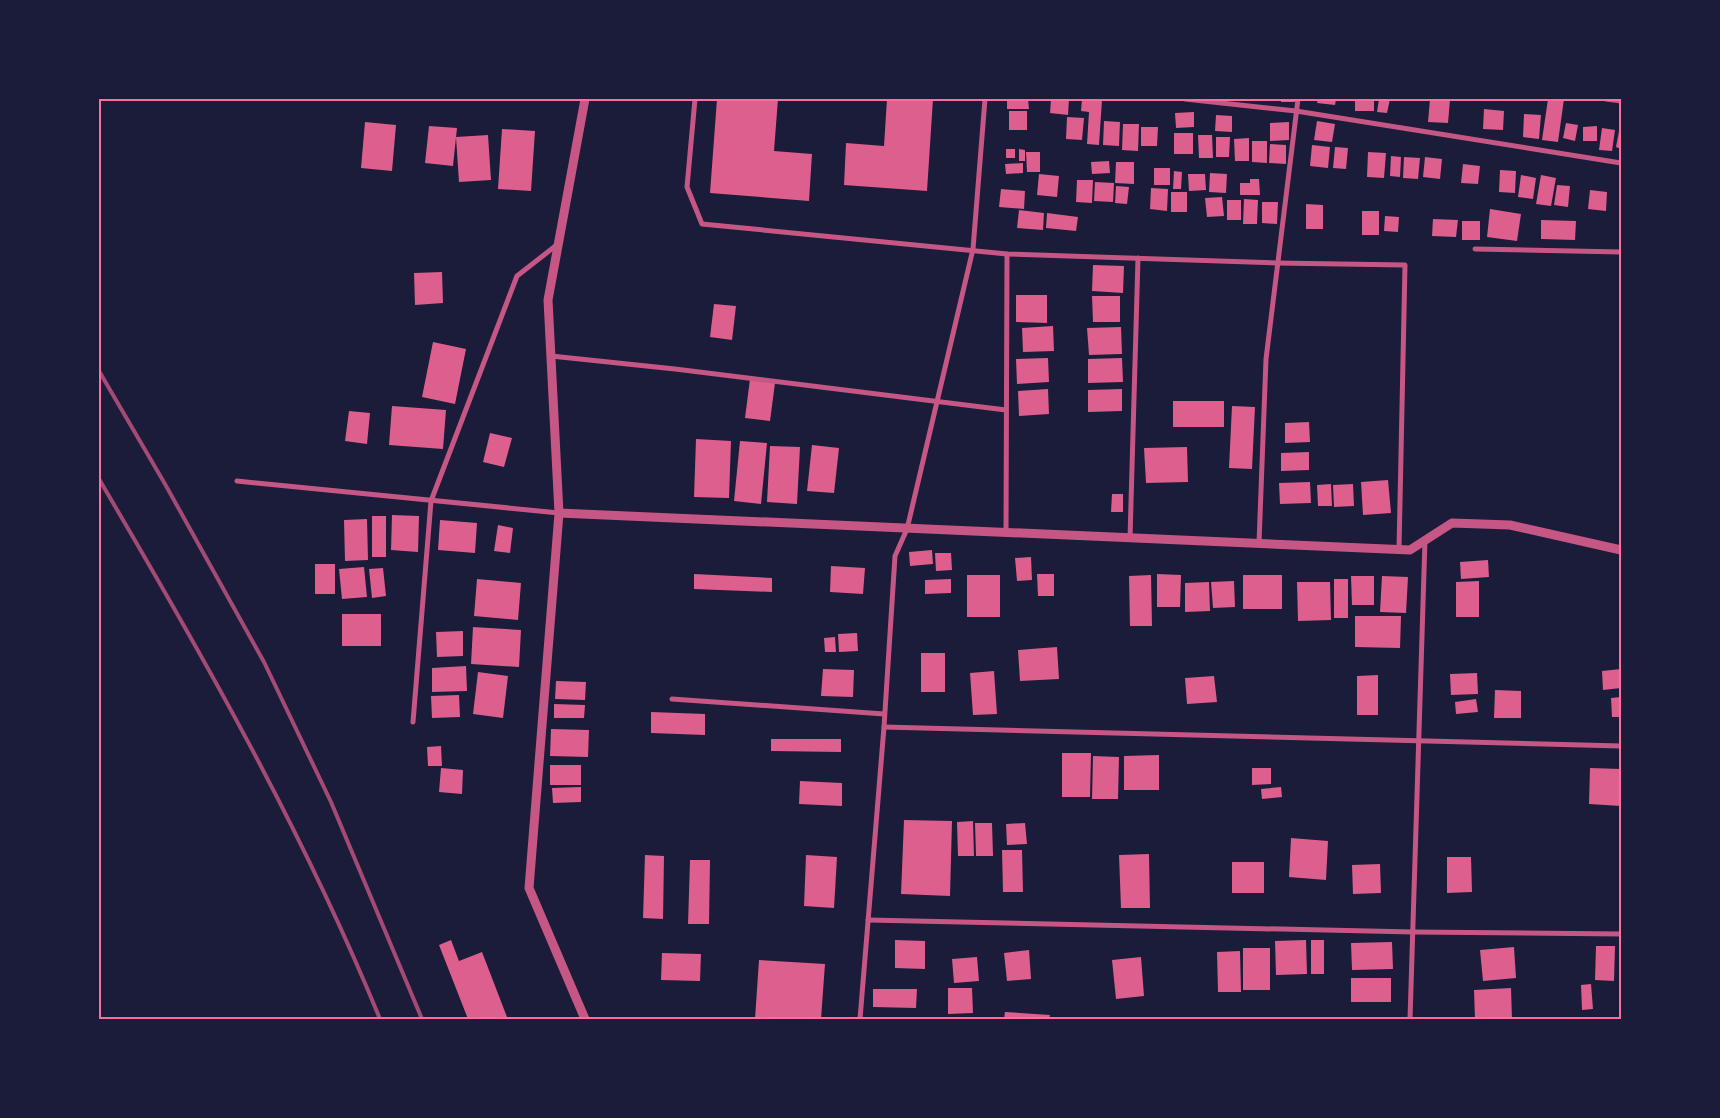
<svg xmlns="http://www.w3.org/2000/svg" width="1720" height="1118" font-family="Rubik,sans-serif">
<style>
.building{fill:#dd5f8e}
.lines{fill:none;stroke-linecap:round;stroke-linejoin:round}
.minor{stroke:#c65784;stroke-width:5}
.tertiary{stroke:#c65784;stroke-width:9}
.rail{stroke:#a44b75;stroke-width:4}
.neatline{fill:none;stroke:#ff6b9d;stroke-width:2}
</style>
<rect width="100%" height="100%" fill="#1b1b3a"/>
<g class="building">
<polygon points="717,99 778,99 774,151 812,154 809,201 710,193"/>
<polygon points="887,99 933,99 927,191 844,185 846,143 884,146"/>
<polygon points="1007,99 1028,99 1029,109 1007,109"/>
<polygon points="1051,99 1069,99 1068,115 1050,113"/>
<polygon points="1082,99 1102,100 1099,145 1087,144 1089,112 1081,111"/>
<rect x="1281" y="99" width="14" height="3"/>
<polygon points="1318,99 1336,99 1335,105 1317,103"/>
<rect x="1355" y="99" width="19" height="12"/>
<polygon points="1379,99 1390,99 1387,113 1377,112"/>
<polygon points="1430,99 1450,100 1448,123 1428,122"/>
<polygon points="1548,99 1564,99 1558,142 1542,140"/>
<polygon points="1484,109 1504,111 1503,130 1483,129"/>
<rect x="1009" y="111" width="18" height="19"/>
<polygon points="1194,112 1194,127 1176,128 1175,113"/>
<polygon points="1524,114 1541,115 1539,139 1523,137"/>
<polygon points="1216,115 1232,116 1232,132 1215,131"/>
<polygon points="1067,117 1084,118 1082,140 1066,139"/>
<polygon points="1104,121 1120,122 1119,146 1103,145"/>
<polygon points="1317,121 1335,124 1332,142 1314,140"/>
<polygon points="365,122 396,125 392,171 361,168"/>
<polygon points="1289,122 1289,140 1270,141 1270,123"/>
<polygon points="1566,123 1578,125 1575,141 1563,138"/>
<polygon points="1123,124 1139,124 1138,151 1122,150"/>
<polygon points="429,126 457,128 453,166 425,163"/>
<polygon points="1597,126 1597,141 1583,141 1583,127"/>
<polygon points="1141,127 1158,127 1157,146 1141,146"/>
<polygon points="1602,128 1615,130 1612,151 1599,150"/>
<polygon points="502,129 535,131 531,191 498,189"/>
<polygon points="1619,131 1621,132 1621,149 1616,147"/>
<rect x="1174" y="133" width="19" height="21"/>
<polygon points="488,135 491,180 459,182 456,137"/>
<polygon points="1198,135 1212,135 1213,158 1199,158"/>
<polygon points="1216,137 1230,137 1229,157 1216,157"/>
<polygon points="1249,138 1249,161 1235,161 1234,139"/>
<polygon points="1252,141 1267,141 1267,163 1252,162"/>
<polygon points="1270,144 1286,145 1286,164 1269,163"/>
<polygon points="1312,145 1330,147 1328,168 1310,166"/>
<polygon points="1335,147 1348,148 1346,169 1333,168"/>
<rect x="1006" y="149" width="9" height="9"/>
<polygon points="1019,149 1025,150 1025,161 1019,161"/>
<polygon points="1026,152 1040,152 1040,172 1027,172"/>
<polygon points="1368,152 1386,153 1384,178 1367,177"/>
<polygon points="1391,156 1401,157 1400,177 1390,176"/>
<polygon points="1404,157 1420,158 1418,179 1403,178"/>
<polygon points="1425,157 1442,159 1440,179 1423,177"/>
<polygon points="1109,161 1110,173 1092,174 1091,162"/>
<polygon points="1116,162 1134,162 1134,184 1115,183"/>
<polygon points="1023,163 1023,173 1006,174 1005,164"/>
<polygon points="1463,164 1480,166 1478,184 1461,183"/>
<rect x="1154" y="168" width="16" height="17"/>
<polygon points="1500,170 1516,171 1515,193 1499,192"/>
<polygon points="1174,171 1182,172 1181,189 1173,189"/>
<polygon points="1210,173 1227,174 1226,193 1209,192"/>
<polygon points="1039,174 1059,176 1057,197 1037,195"/>
<polygon points="1188,174 1205,174 1206,190 1189,191"/>
<polygon points="1521,175 1536,178 1533,199 1518,197"/>
<polygon points="1541,175 1556,178 1551,206 1536,204"/>
<polygon points="1250,179 1259,179 1260,195 1240,195 1240,183 1250,183"/>
<polygon points="1077,180 1093,180 1092,203 1076,202"/>
<polygon points="1095,182 1114,183 1113,202 1094,201"/>
<polygon points="1557,185 1570,186 1568,207 1554,205"/>
<polygon points="1116,186 1129,187 1127,204 1115,203"/>
<polygon points="1151,188 1168,189 1167,211 1150,209"/>
<polygon points="1001,189 1025,191 1024,209 999,207"/>
<polygon points="1590,190 1607,192 1606,211 1588,209"/>
<rect x="1171" y="192" width="16" height="20"/>
<polygon points="1222,197 1224,216 1207,217 1205,198"/>
<polygon points="1244,199 1258,200 1257,224 1243,224"/>
<rect x="1227" y="200" width="14" height="20"/>
<polygon points="1262,202 1278,202 1277,224 1262,223"/>
<polygon points="1306,204 1323,205 1323,229 1306,229"/>
<polygon points="1490,209 1521,214 1517,241 1487,237"/>
<polygon points="1019,210 1044,213 1043,230 1017,228"/>
<rect x="1362" y="211" width="17" height="24"/>
<polygon points="1047,213 1078,217 1076,231 1046,228"/>
<polygon points="1385,216 1399,217 1398,232 1384,231"/>
<polygon points="1433,219 1458,220 1456,237 1432,236"/>
<polygon points="1541,220 1576,221 1575,240 1541,239"/>
<rect x="1462" y="221" width="18" height="19"/>
<polygon points="1093,265 1124,266 1123,293 1092,291"/>
<polygon points="442,272 443,303 415,305 414,273"/>
<polygon points="1016,295 1047,295 1047,323 1016,322"/>
<polygon points="1092,296 1120,296 1120,322 1093,322"/>
<polygon points="714,304 736,306 732,340 710,337"/>
<polygon points="1053,326 1054,351 1023,352 1022,328"/>
<polygon points="1121,327 1122,354 1089,355 1087,328"/>
<polygon points="433,342 466,349 455,404 422,397"/>
<polygon points="1048,358 1049,382 1017,384 1016,359"/>
<polygon points="1122,358 1123,382 1088,383 1088,359"/>
<polygon points="750,379 775,383 770,421 745,418"/>
<polygon points="1048,389 1049,414 1019,416 1018,391"/>
<polygon points="1122,389 1122,411 1088,412 1088,390"/>
<rect x="1173" y="401" width="51" height="26"/>
<polygon points="392,406 446,410 443,449 389,445"/>
<polygon points="1232,406 1255,407 1252,469 1229,468"/>
<polygon points="349,411 370,413 367,444 345,441"/>
<polygon points="1309,422 1310,442 1285,443 1285,423"/>
<polygon points="490,433 512,438 504,467 483,462"/>
<polygon points="696,439 731,441 729,498 694,497"/>
<polygon points="740,441 767,443 761,504 734,501"/>
<polygon points="812,445 839,448 834,493 807,491"/>
<polygon points="770,446 800,447 797,504 767,502"/>
<polygon points="1187,447 1188,482 1146,483 1144,448"/>
<polygon points="1309,452 1309,470 1281,471 1281,453"/>
<polygon points="1388,480 1391,513 1363,515 1361,482"/>
<polygon points="1310,482 1311,503 1280,504 1279,483"/>
<polygon points="1331,484 1332,506 1318,506 1317,485"/>
<polygon points="1353,484 1354,506 1334,507 1333,485"/>
<polygon points="1112,494 1123,494 1123,512 1111,512"/>
<polygon points="392,515 419,516 418,552 391,550"/>
<rect x="372" y="516" width="14" height="41"/>
<polygon points="367,519 368,560 345,561 344,520"/>
<polygon points="440,520 477,523 475,553 438,550"/>
<polygon points="498,525 513,528 510,553 494,551"/>
<polygon points="932,550 933,564 910,566 909,552"/>
<polygon points="935,553 951,553 952,570 936,571"/>
<polygon points="1031,557 1032,580 1017,581 1015,558"/>
<polygon points="1488,560 1489,577 1461,579 1460,562"/>
<rect x="315" y="564" width="20" height="30"/>
<polygon points="831,566 865,568 863,594 830,592"/>
<polygon points="364,567 367,597 342,599 339,569"/>
<polygon points="383,568 386,596 372,598 369,569"/>
<polygon points="694,574 772,578 772,592 694,589"/>
<polygon points="1037,574 1054,574 1054,596 1038,596"/>
<polygon points="1157,574 1181,575 1180,607 1157,607"/>
<rect x="967" y="575" width="33" height="42"/>
<polygon points="1151,575 1152,626 1130,626 1129,576"/>
<rect x="1243" y="575" width="39" height="34"/>
<polygon points="1351,576 1374,576 1374,605 1352,605"/>
<polygon points="1382,576 1408,577 1406,613 1380,612"/>
<polygon points="477,579 521,583 518,620 474,616"/>
<polygon points="951,579 951,593 925,594 925,580"/>
<rect x="1334" y="579" width="14" height="39"/>
<polygon points="1234,581 1235,607 1213,608 1211,582"/>
<polygon points="1479,581 1479,617 1456,617 1456,582"/>
<polygon points="1209,582 1210,611 1185,612 1185,583"/>
<polygon points="1297,582 1330,582 1331,620 1298,621"/>
<rect x="342" y="614" width="39" height="32"/>
<polygon points="1355,616 1401,616 1400,648 1355,647"/>
<polygon points="473,627 521,630 519,667 471,664"/>
<polygon points="463,631 463,656 437,657 436,632"/>
<polygon points="857,633 858,651 839,652 838,634"/>
<polygon points="835,637 836,652 825,652 824,638"/>
<polygon points="1057,647 1059,679 1020,681 1018,650"/>
<rect x="921" y="653" width="24" height="39"/>
<polygon points="466,666 467,691 432,692 432,668"/>
<polygon points="823,669 854,670 853,697 821,696"/>
<polygon points="1621,669 1621,688 1603,690 1602,671"/>
<polygon points="994,671 997,714 973,715 970,673"/>
<polygon points="478,672 508,676 503,718 473,714"/>
<polygon points="1477,673 1478,694 1451,695 1450,674"/>
<polygon points="1378,675 1378,715 1357,715 1357,676"/>
<polygon points="1214,676 1217,702 1187,704 1185,678"/>
<polygon points="556,681 586,682 585,700 555,699"/>
<polygon points="1495,690 1521,691 1521,718 1494,718"/>
<polygon points="459,695 460,717 432,718 431,696"/>
<polygon points="1621,697 1621,717 1612,717 1611,698"/>
<polygon points="1476,699 1478,712 1456,714 1455,702"/>
<polygon points="554,704 585,705 584,718 554,718"/>
<polygon points="651,712 705,714 705,735 651,733"/>
<polygon points="551,729 589,730 588,757 550,756"/>
<polygon points="771,739 841,739 841,752 771,751"/>
<polygon points="441,746 442,766 428,766 427,747"/>
<polygon points="1062,753 1091,753 1090,797 1062,797"/>
<polygon points="1159,755 1159,790 1124,790 1124,756"/>
<polygon points="1093,756 1119,757 1118,799 1092,799"/>
<rect x="550" y="765" width="31" height="20"/>
<polygon points="441,768 463,770 462,794 439,792"/>
<polygon points="1252,768 1271,768 1271,784 1252,785"/>
<polygon points="1590,768 1621,769 1621,806 1589,804"/>
<polygon points="800,781 842,783 842,806 799,804"/>
<polygon points="581,787 581,802 553,803 552,788"/>
<polygon points="1281,787 1282,797 1262,799 1261,789"/>
<polygon points="904,820 952,821 950,896 901,894"/>
<polygon points="973,821 974,856 958,856 957,822"/>
<polygon points="975,823 992,823 993,856 976,856"/>
<polygon points="1025,823 1027,844 1007,845 1006,824"/>
<polygon points="1291,838 1328,841 1326,880 1289,877"/>
<polygon points="1002,850 1022,850 1023,892 1003,892"/>
<polygon points="1149,854 1150,908 1121,908 1119,855"/>
<polygon points="645,855 664,856 663,919 643,918"/>
<polygon points="806,855 837,857 834,908 804,906"/>
<polygon points="1447,857 1471,857 1472,892 1447,893"/>
<polygon points="690,860 710,860 709,924 688,924"/>
<rect x="1232" y="862" width="32" height="31"/>
<polygon points="1380,864 1381,893 1353,894 1352,865"/>
<polygon points="451,940 459,961 482,952 507,1017 503,1019 468,1019 439,945"/>
<polygon points="895,940 925,941 925,969 895,968"/>
<polygon points="1306,940 1307,974 1276,975 1275,941"/>
<rect x="1311" y="940" width="13" height="34"/>
<polygon points="1392,942 1393,969 1352,970 1351,943"/>
<polygon points="1596,946 1615,946 1614,981 1595,980"/>
<polygon points="1514,947 1516,978 1483,981 1480,950"/>
<rect x="1243" y="948" width="27" height="42"/>
<polygon points="1029,950 1031,979 1007,981 1004,953"/>
<polygon points="1240,951 1241,992 1218,992 1217,952"/>
<polygon points="662,953 701,954 700,981 661,980"/>
<polygon points="977,957 979,981 954,983 952,959"/>
<polygon points="1141,957 1144,996 1116,999 1112,960"/>
<polygon points="759,960 825,964 821,1019 755,1019"/>
<rect x="1351" y="978" width="40" height="24"/>
<polygon points="1591,984 1593,1009 1582,1010 1581,985"/>
<polygon points="948,988 972,988 973,1013 948,1014"/>
<polygon points="1511,988 1512,1019 1475,1019 1474,990"/>
<polygon points="873,989 917,989 916,1008 873,1007"/>
<polygon points="1005,1012 1050,1015 1049,1019 1004,1019"/>
</g>
<g class="lines">
<g class="minor">
<polyline points="695,99 687,187 702,224 1007,254 1277,263 1405,265 1399,549"/>
<polyline points="1185,99 1296,111 1621,163"/>
<polyline points="1606,99 1621,101"/>
<polyline points="1475,249 1621,252"/>
<polyline points="551,356 675,369 1006,410"/>
<polyline points="237,481 559,513"/>
<polyline points="1006,533 1007,254"/>
<polyline points="1130,538 1138,258"/>
<polyline points="1259,543 1266,359 1298,99"/>
<polyline points="672,699 884,714"/>
<polyline points="413,722 431,501 517,276 558,244"/>
<polyline points="884,727 1621,746"/>
<polyline points="868,920 1413,932 1621,934"/>
<polyline points="860,1019 884,727 895,556 907,529 973,249 985,99"/>
<polyline points="1410,1019 1425,540"/>
</g>
<g class="tertiary">
<polyline points="585,99 548,300 559,513 529,888 585,1019"/>
<polyline points="559,513 1410,550 1452,523 1510,525 1621,550"/>
</g>
<g class="rail">
<polyline points="99,371 165,484 264,662 331,802 422,1019"/>
<path d="M 99,479 C 202,654 303,831 380,1019"/>
</g>
</g>
<rect width="1720" height="1118" fill="none" stroke="#1b1b3a" stroke-width="200"/>
<rect x="100" y="100" width="1520" height="918" class="neatline"/>
</svg>
